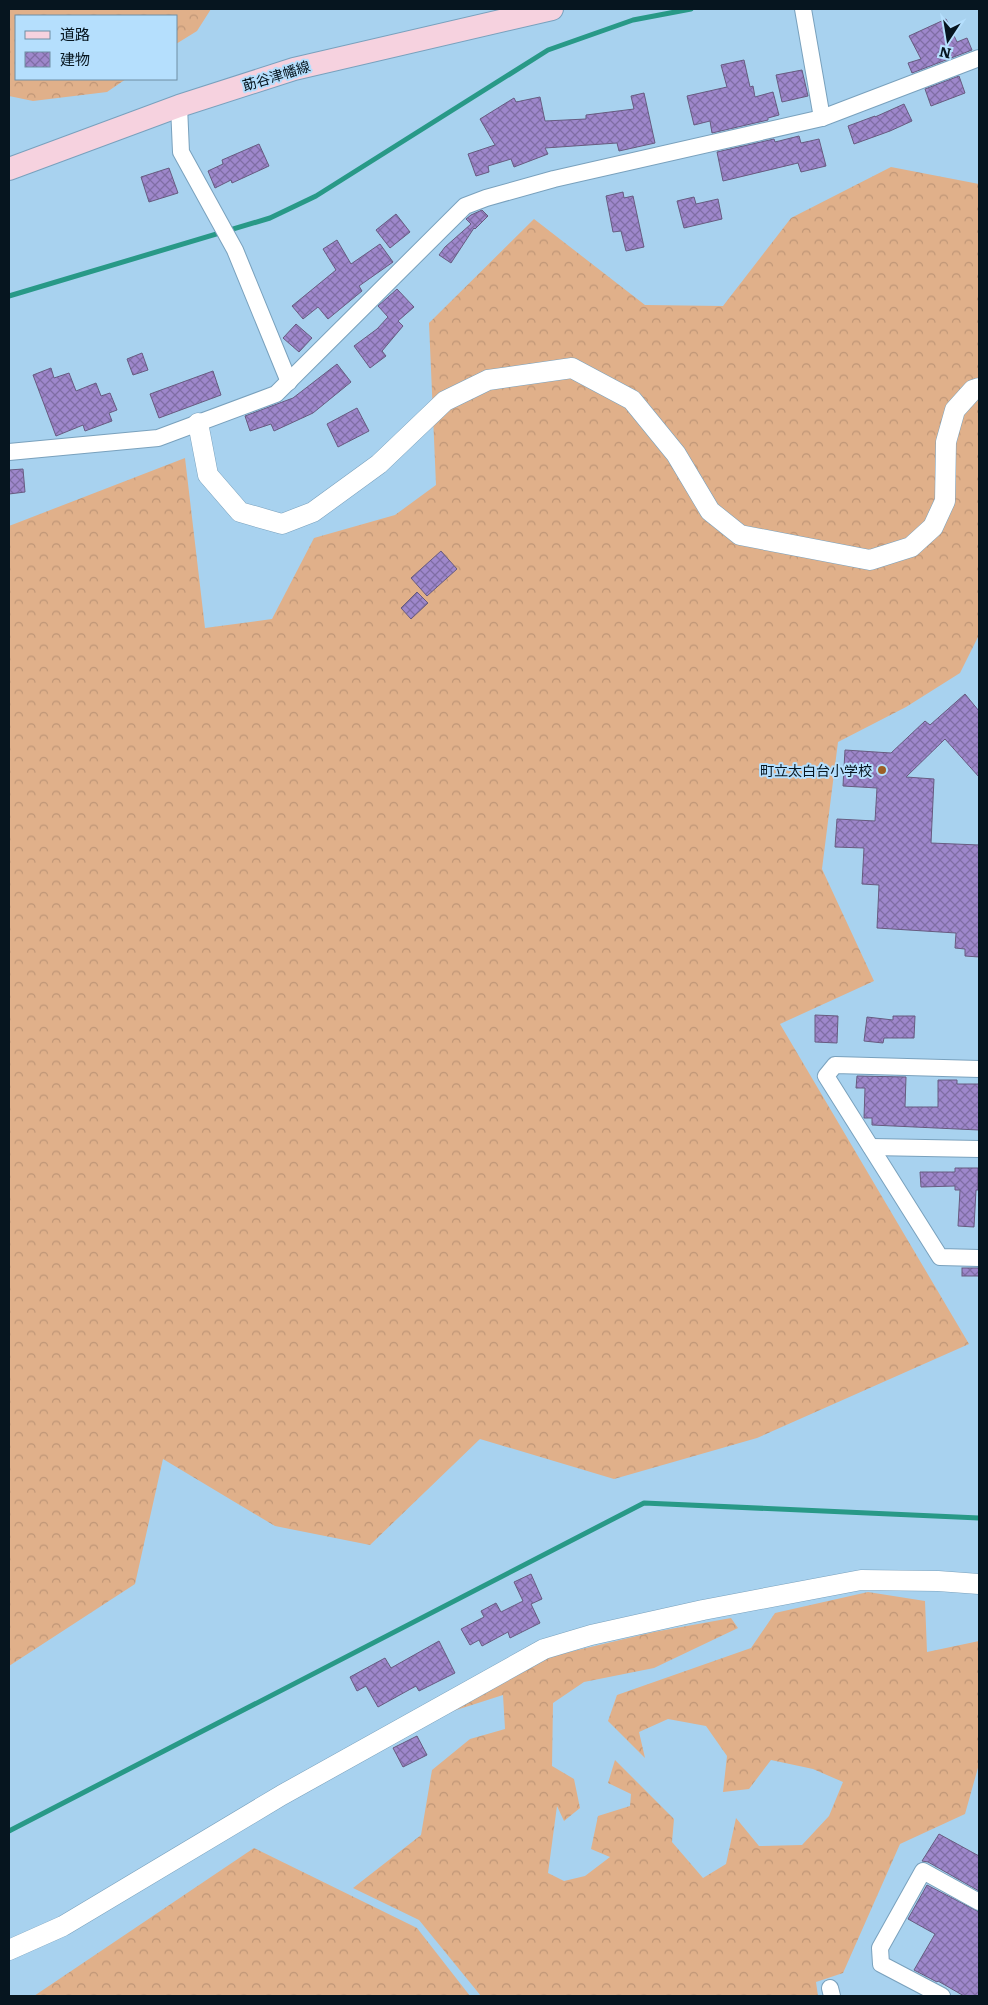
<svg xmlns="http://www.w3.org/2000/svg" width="988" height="2005" font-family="Literata,'Noto Sans JP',serif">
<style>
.forest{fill:url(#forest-crowns)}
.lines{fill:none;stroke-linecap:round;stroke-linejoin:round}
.stream{stroke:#289987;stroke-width:5}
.building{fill:url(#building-cross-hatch);stroke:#675b80}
.minor-casing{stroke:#79a1bd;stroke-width:18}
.tertiary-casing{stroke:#79a1bd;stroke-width:21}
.secondary-casing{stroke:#79a1bd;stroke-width:24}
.minor{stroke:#fff;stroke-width:16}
.tertiary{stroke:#fff;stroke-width:20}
.secondary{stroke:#f6d2df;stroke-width:22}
.poi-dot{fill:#9d5f25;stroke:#b5dffd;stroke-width:2}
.labels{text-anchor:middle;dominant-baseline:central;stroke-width:4;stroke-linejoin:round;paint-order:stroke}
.street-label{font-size:14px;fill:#06151f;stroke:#b5dffd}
.poi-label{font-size:14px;fill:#06151f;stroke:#b5dffd;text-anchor:end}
</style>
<defs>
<pattern id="forest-crowns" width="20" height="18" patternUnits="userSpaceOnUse" patternTransform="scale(1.25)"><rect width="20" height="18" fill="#e0b08a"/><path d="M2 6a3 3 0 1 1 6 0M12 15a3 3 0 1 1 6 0" fill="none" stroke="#bf9677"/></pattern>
<pattern id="building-cross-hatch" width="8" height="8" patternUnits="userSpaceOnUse" patternTransform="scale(1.25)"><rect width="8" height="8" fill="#9e87cb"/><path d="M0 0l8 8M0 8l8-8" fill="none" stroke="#7f6da4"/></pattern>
</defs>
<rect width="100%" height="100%" fill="#a8d2ef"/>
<g class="forest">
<polygon points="9,9 211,9 197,31 176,44 176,16 16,16 16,79 126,79 107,92 33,101 9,96"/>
<polygon points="891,167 979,184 979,635 960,673 906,707 838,742 822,869 874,981 780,1024 969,1344 757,1438 614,1479 480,1439 370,1545 275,1526 163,1459 135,1584 9,1666 9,526 185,458 205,628 272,619 314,538 395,515 436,485 429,323 534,219 645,305 723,306 791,218"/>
<polygon points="868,1592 925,1601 927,1652 979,1641 979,1764 965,1814 900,1844 843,1973 816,1982 818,1996 481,1996 419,1920 353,1888 421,1835 432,1770 470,1739 505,1729 503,1695 450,1712 548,1657 654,1632 731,1618 738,1628 654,1668 584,1682 553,1703 552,1766 574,1779 580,1808 564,1821 557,1806 548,1873 564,1881 585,1876 610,1857 591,1849 598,1816 630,1806 631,1794 608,1783 615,1760 674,1819 672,1842 703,1878 726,1864 736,1818 759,1846 802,1845 829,1816 843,1782 813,1769 771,1760 749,1789 723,1792 727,1756 706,1726 668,1719 639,1732 645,1758 608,1721 617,1695 751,1648 775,1613"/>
<polygon points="254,1848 417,1928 470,1996 34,1996"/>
</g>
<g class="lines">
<g class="stream">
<polyline points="9,296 270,218 316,196 548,50 633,20 691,9"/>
<polyline points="9,1831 644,1503 979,1518"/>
</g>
</g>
<g class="building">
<polygon points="946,19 957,42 967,38 972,50 912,73 908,63 921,59 909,36"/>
<polygon points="744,60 750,87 753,86 755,97 773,92 779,115 768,118 768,120 712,133 710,121 694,125 687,96 727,87 721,65"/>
<polygon points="802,70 808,96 782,102 776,75"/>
<polygon points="959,76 965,93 931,106 925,89"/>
<polygon points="644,93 655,143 619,151 617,143 545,148 548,154 514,167 511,159 488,166 489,172 476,176 468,154 495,145 480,119 514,98 516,102 540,97 545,121 586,119 586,115 634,109 631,96"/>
<polygon points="904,104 912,121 890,131 854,144 848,126 875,116 875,117"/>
<polygon points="799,136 801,143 819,139 826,166 801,172 798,163 723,181 717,152 774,139 775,142"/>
<polygon points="259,144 269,166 232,183 231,180 215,188 208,171 223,164 222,160"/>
<polygon points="169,168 178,193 149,202 141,177"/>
<polygon points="623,192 624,198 633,196 644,247 626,251 621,231 613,232 606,196"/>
<polygon points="694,197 696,204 718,199 722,219 684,228 677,201"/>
<polygon points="482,210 488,216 475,229 474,228 451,263 439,255 445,247 471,224 466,219 471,215"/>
<polygon points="396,214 410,232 390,248 376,230"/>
<polygon points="337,240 351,264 380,244 393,262 359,286 362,291 328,319 318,307 303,319 292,306 336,270 323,249"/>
<polygon points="397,289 414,307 398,321 403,326 382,351 386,356 370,368 354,346 377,329 388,317 378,306"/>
<polygon points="296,324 312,338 299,352 283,338"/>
<polygon points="142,353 148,370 133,375 127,359"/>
<polygon points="337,364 351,382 313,413 274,431 271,424 250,431 245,416 293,398"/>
<polygon points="51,368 54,378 69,373 76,391 96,383 101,396 110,393 117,410 109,413 112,421 85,431 83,425 56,436 33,375"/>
<polygon points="213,371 221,395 159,418 150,394"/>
<polygon points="357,408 369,431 338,447 327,424"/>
<polygon points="23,469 25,492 9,494 9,470"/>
<polygon points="441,551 457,569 427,596 411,578"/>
<polygon points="417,592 428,603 411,619 401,608"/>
<polygon points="965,694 979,711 979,777 945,739 906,777 934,779 931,843 979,845 979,957 965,956 965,949 955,948 956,933 877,928 879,885 862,884 864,848 835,847 837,819 875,821 877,788 843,786 845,750 891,753 925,721 930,725"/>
<polygon points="815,1015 838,1016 837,1043 815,1042"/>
<polygon points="893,1016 915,1016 914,1038 884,1038 883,1043 864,1041 867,1017 893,1020"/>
<polygon points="857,1076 906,1077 905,1107 938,1107 938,1080 957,1080 957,1084 979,1084 979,1130 872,1125 872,1118 864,1118 865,1088 856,1088"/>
<polygon points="955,1168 978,1168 978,1190 976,1190 974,1227 958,1226 960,1190 955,1190 955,1186 921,1187 920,1172 955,1172"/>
<rect x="962" y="1268" width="17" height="8"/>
<polygon points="531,1574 542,1599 531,1604 540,1623 510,1638 508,1632 482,1646 479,1640 470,1645 461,1629 484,1617 481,1611 496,1603 501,1612 523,1601 514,1582"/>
<polygon points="439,1641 455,1673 419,1691 416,1686 378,1707 366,1686 357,1691 350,1677 385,1658 391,1668"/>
<polygon points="417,1736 427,1755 403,1767 393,1748"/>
<polygon points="939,1834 979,1856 979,1891 928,1862 922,1861"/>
<polygon points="927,1885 979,1912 979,1996 964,1996 938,1981 937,1982 914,1970 935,1934 908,1919"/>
</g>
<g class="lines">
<defs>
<g id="minor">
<polyline points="803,9 822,118"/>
<polyline points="179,106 181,152 235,250 289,382"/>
<polyline points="9,452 158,438 276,394 465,206 486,198 554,179 822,118 979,58"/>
<polyline points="979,1069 835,1065 826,1076 940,1257 979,1258"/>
<polyline points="871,1147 979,1149"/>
<polyline points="830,1988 832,1996"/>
<polyline points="942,1996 881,1964 880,1948 923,1871 979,1902"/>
</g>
<g id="tertiary">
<polyline points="198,423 208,475 240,512 282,524 313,512 379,464 445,401 488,380 572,368 632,400 676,454 710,511 740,535 870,560 911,547 933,527 945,501 946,442 955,410 973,390 979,388"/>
<polyline points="9,1950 63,1926 282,1795 544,1649 591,1635 703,1610 861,1580 938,1581 979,1584"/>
</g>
<polyline id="secondary" points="9,169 179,106 294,69 552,9"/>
</defs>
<use href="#minor" class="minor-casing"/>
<use href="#tertiary" class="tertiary-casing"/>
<use href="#secondary" class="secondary-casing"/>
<use href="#minor" class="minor"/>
<use href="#tertiary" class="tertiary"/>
<use href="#secondary" class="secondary"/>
</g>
<circle class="poi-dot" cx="882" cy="770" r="5"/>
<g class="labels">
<g class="street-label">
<text transform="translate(276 75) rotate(-17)">莇谷津幡線</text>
</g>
<g class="poi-label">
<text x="872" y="770">町立太白台小学校</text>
</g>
</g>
<rect width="988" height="2005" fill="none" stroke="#06151f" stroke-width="20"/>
<rect x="15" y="15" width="162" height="65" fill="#b5dffd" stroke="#6f8ea4"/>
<rect x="25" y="31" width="25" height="8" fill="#f6d2df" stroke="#6f8ea4"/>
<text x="60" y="40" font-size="15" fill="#06151f">道路</text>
<rect x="25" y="52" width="25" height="15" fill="url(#building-cross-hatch)" stroke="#6f8ea4"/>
<text x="60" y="65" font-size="15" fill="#06151f">建物</text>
<g transform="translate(948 40) rotate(192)" stroke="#b5dffd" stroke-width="4" paint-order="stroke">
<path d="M0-4L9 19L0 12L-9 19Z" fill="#06151f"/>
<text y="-8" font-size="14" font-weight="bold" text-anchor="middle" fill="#06151f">N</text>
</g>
</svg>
